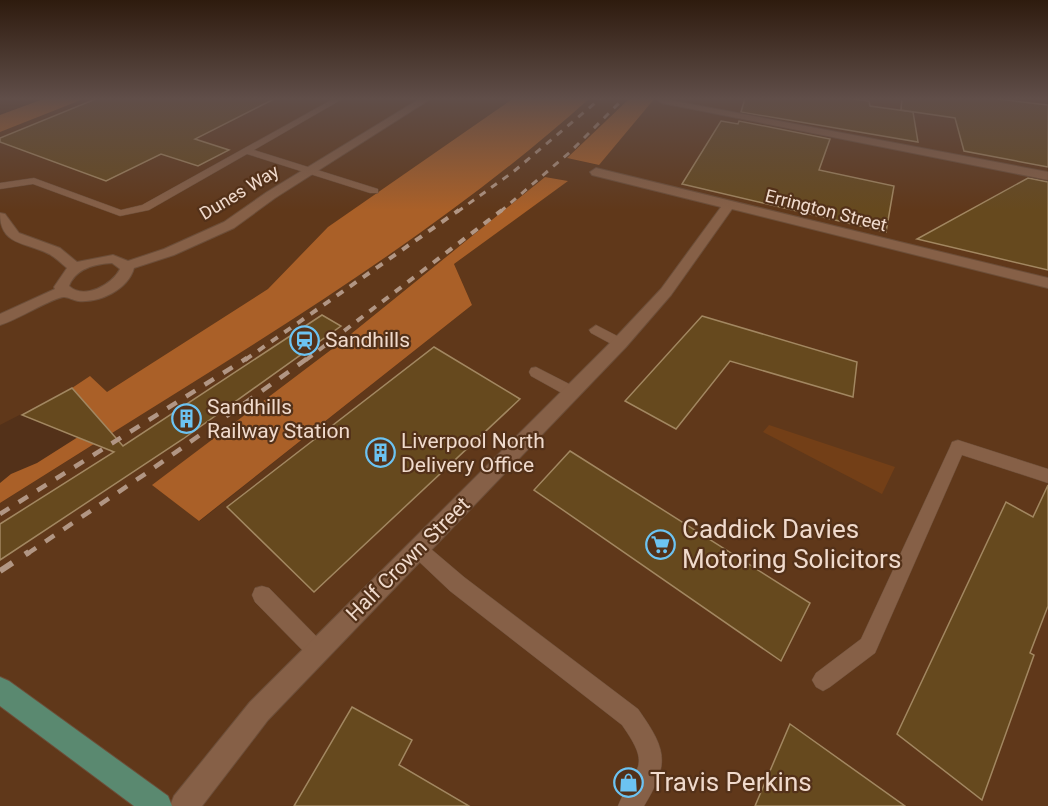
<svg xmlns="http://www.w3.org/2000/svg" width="1048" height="806" font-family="Roboto,sans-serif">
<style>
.built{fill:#60381a;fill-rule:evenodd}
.green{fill:#733f17}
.forest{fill:#aa6028}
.building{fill:#66491e;stroke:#a28761;stroke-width:1.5}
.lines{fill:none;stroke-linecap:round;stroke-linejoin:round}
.lane-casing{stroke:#6c4e39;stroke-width:1}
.street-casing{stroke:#6c4e39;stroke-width:2}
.primary-casing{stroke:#6c4e39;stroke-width:2}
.lane{fill:#866047;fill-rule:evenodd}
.street{fill:#866047;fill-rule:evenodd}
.primary{fill:#5a8970;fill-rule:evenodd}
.rail-far3{stroke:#b19684;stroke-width:3;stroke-dasharray:7 7;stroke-linecap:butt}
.rail-far2{stroke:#b19684;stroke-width:4;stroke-dasharray:8 8;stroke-linecap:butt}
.rail-far1{stroke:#b19684;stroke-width:4.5;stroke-dasharray:11 11;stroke-linecap:butt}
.rail{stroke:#b19684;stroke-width:6;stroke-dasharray:15 15;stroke-linecap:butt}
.labels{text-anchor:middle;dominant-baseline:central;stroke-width:4.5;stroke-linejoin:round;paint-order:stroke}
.far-street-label{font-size:18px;fill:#f0dacc;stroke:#533119}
.poi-label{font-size:21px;fill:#f0dacc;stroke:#533119;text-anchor:start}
.street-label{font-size:21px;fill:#f0dacc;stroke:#533119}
.near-poi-label{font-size:26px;fill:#f0dacc;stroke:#533119;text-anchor:start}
</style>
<rect width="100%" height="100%" fill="#533119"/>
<path class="built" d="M 46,98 L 630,98 L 567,158 L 598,165 L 655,98 L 1048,98 L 1048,806 L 0,806 L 0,503 L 112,433 L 72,388 L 0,425 L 0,115 ZM 545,177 L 567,181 L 454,264 L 472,305 L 200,521 L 153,485 L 336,346 Z"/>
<polygon class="green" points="769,425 895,467 882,494 763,432"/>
<g class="forest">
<polygon points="46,98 86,98 0,132 0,115"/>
<path d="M 514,98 L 590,98 C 445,228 277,330 112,433 L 72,388 L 90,376 L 107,392 L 268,289 L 328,227 Z"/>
<polygon points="630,98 655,98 599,165 567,158"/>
<polygon points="545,177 568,181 454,264 472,305 199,521 152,485 336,346"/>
<polygon points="78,437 94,444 0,503 0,483 11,474 37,463"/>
</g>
<g class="building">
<polygon points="98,98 276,98 195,139 229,150 198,166 161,154 106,181 0,142 0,138"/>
<polygon points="745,98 844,98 869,101 870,106 913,112 918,142 741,112"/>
<polygon points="902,98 990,98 1048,105 1048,167 964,151 955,118 901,110"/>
<polygon points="721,121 738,124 739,121 830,139 819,170 894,186 886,232 682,184"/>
<polygon points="1028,178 1048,182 1048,270 917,239"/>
<polygon points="322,315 341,326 183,439 0,560 0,524 114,452 22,415 72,388 123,446"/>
<polygon points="702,316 857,362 853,397 730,361 676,429 625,401"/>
<polygon points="434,347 520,399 314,592 227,507"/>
<polygon points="570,451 810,603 781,661 534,490"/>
<polygon points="1048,485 1048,606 1030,653 1034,655 982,800 897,734 1006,502 1033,517"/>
<polygon points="352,707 412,740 399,765 469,806 294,806"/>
<polygon points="790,724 905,806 755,806"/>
</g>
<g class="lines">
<defs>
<g id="lane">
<polygon points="335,98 344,98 254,150 378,189 378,193 370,193 247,154 149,210 120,216 33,184 0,189 0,183 34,178 121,210 142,205"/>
<polygon points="596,325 625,340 627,343 625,346 615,346 591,333 589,330"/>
<polygon points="536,367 577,388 579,392 577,396 567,396 531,376 529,372 531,368"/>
<polygon points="958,440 1048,469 1048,483 962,455 875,653 830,687 823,691 816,687 812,680 816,673 861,639 950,447 952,442"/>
<path d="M 418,541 L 424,543 L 464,577 L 638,709 C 667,750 670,763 644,806 L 618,806 C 635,765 653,769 622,725 L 450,591 L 412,555 L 409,549 L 412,543 Z"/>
<polygon points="262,586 269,588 324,644 327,651 324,658 317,661 310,658 255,602 252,595 255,588"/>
</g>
<g id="street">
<path d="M 421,98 L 432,98 L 275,198 L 234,228 L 174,255 L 134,268 C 128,290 99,303 78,301 C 73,300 68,297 64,297 C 54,297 15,321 0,325 L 0,314 L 55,289 L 54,287 L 67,268 C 61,263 54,256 47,253 C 24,242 0,245 0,213 L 5,214 L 19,233 L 60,248 L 77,262 L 113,255 L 128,261 L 164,249 L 224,222 L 267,192 ZM 112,263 L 120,269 C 112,285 84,300 69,286 C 76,268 95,264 112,263 Z"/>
<polygon points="658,98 1048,172 1048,180 662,103 657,100"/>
<polygon points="596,168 1048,278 1048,288 732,209 671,295 626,347 268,720 202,806 170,806 174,796 250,702 614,339 661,289 721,207 592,175 590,172"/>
</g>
<polygon id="primary" points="0,677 9,681 168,796 172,806 134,806 0,706"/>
</defs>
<use href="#lane" class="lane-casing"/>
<use href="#street" class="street-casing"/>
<use href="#primary" class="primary-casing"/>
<use href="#lane" class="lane"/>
<use href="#street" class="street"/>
<use href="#primary" class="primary"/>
<g class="rail-far3">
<polyline points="457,212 513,172 601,98"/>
<polyline points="500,212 570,152 624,98"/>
</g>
<g class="rail-far2">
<polyline points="245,360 459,210"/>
<polyline points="306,360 502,210"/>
</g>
<g class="rail-far1">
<polyline points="0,514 247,358"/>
<polyline points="27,554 148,472 308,358"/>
</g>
<polyline class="rail" points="0,571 29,552"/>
</g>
<linearGradient id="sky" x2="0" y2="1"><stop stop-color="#2e1b0e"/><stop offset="0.47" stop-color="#604e49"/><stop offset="1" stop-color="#604e49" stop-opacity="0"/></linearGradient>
<rect width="1048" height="210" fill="url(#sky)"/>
<defs>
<symbol id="station-ring" viewBox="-11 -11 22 22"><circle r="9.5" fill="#533119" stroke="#6cc3f2" stroke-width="1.5"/><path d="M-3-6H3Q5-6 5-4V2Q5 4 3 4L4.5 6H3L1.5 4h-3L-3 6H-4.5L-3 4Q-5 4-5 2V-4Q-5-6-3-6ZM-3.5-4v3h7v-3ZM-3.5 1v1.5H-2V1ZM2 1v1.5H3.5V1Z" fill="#6cc3f2"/></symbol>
<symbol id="building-ring" viewBox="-11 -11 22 22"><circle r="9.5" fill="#533119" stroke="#6cc3f2" stroke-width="1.5"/><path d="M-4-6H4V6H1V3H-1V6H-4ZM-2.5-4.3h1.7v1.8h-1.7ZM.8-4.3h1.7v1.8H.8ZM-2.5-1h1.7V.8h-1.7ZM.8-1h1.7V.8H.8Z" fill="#6cc3f2"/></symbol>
<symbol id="supermarket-ring" viewBox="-11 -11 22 22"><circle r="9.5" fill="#533119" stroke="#6cc3f2" stroke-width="1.5"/><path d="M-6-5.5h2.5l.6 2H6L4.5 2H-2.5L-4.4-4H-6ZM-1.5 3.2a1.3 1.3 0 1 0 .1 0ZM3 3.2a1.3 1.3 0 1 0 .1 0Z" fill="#6cc3f2"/></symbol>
<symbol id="shop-ring" viewBox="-11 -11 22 22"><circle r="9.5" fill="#533119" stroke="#6cc3f2" stroke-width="1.5"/><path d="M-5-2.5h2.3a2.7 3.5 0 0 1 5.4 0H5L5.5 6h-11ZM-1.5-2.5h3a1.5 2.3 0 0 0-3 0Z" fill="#6cc3f2"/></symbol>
</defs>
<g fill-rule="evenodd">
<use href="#station-ring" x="288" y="324" width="33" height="33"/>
<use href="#building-ring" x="170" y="402" width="33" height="33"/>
<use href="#building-ring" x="364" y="436" width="33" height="33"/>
<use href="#supermarket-ring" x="644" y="528" width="33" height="33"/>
<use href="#shop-ring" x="612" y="766" width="33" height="33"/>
</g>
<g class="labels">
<g class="far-street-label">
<text transform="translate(239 192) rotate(-31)">Dunes Way</text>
<text transform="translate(826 210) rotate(14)">Errington Street</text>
</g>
<g class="poi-label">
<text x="325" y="340">Sandhills</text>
<text x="207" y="407">Sandhills<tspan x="207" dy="24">Railway Station</tspan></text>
<text x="401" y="441">Liverpool North<tspan x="401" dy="24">Delivery Office</tspan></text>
</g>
<g class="street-label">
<text transform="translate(408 559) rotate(-45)">Half Crown Street</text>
</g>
<g class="near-poi-label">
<text x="682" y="529">Caddick Davies<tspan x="682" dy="30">Motoring Solicitors</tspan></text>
<text x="650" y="782">Travis Perkins</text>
</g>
</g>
</svg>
